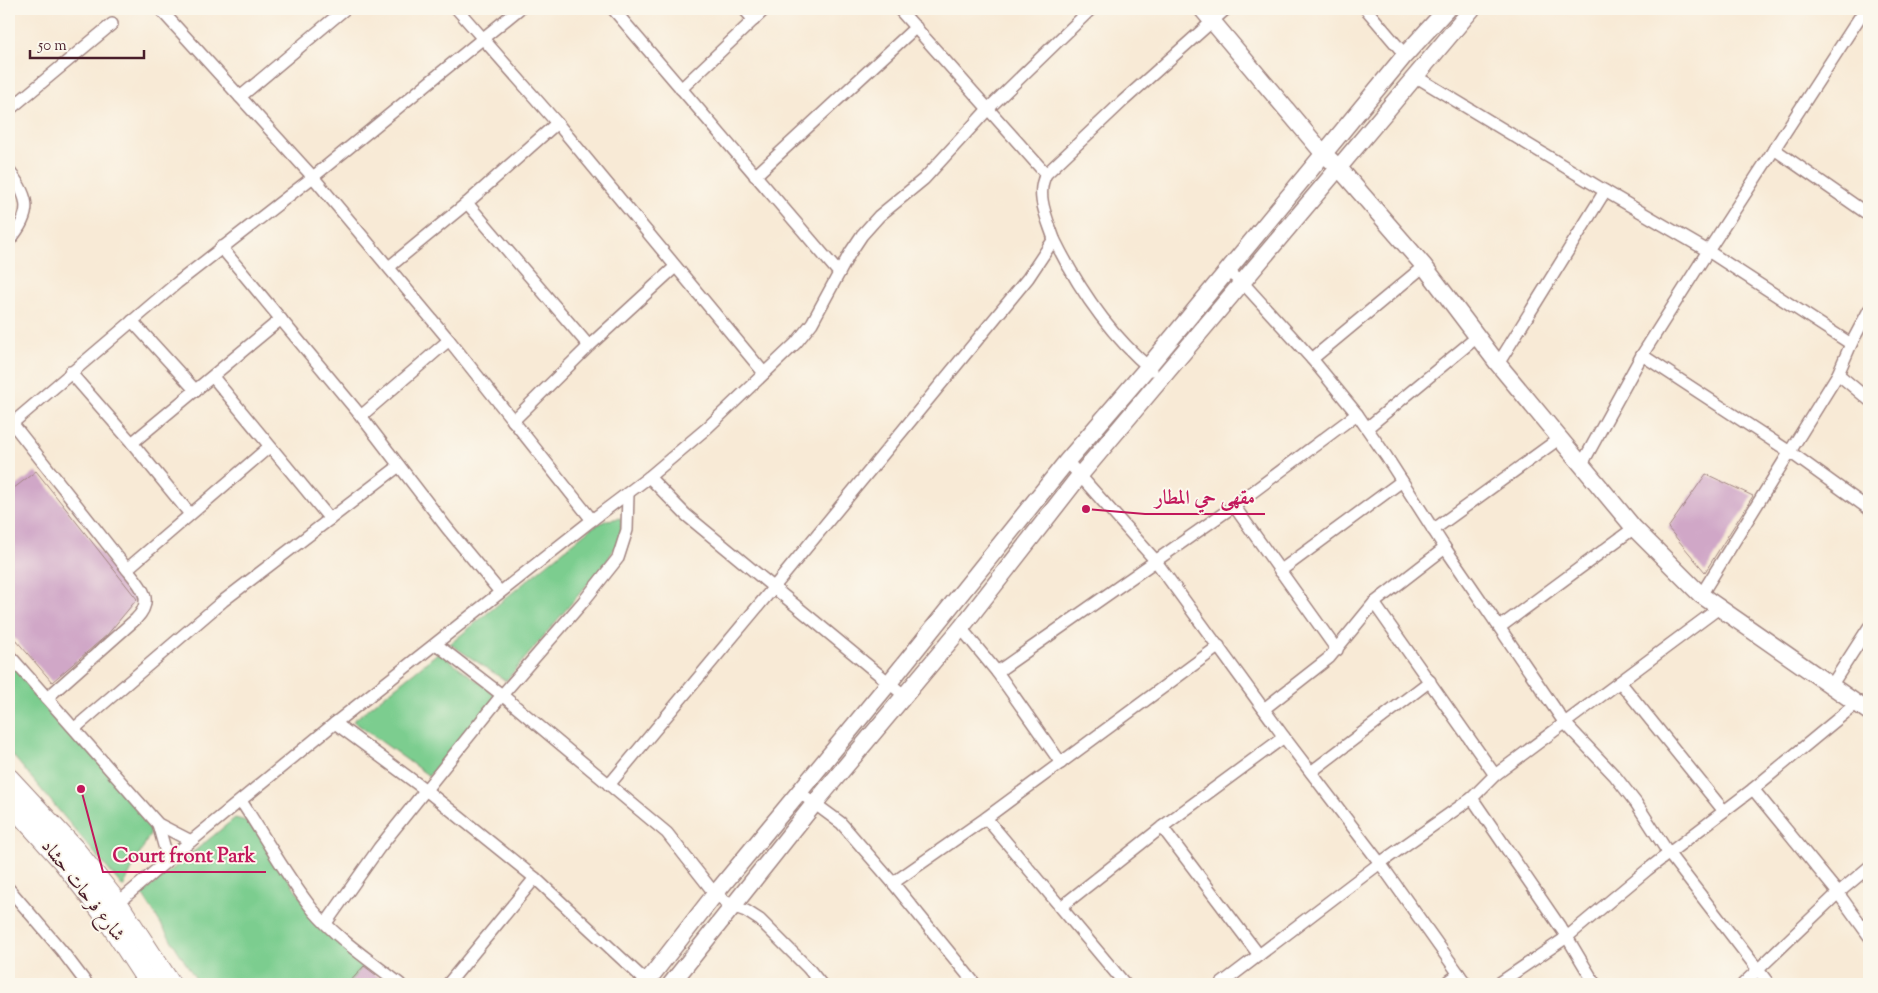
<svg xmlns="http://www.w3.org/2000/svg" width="1878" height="993" font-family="'Sorts Mill Goudy',Amiri,serif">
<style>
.green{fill:#7bcd8f;stroke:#62765d}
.building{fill:#d0a7c7}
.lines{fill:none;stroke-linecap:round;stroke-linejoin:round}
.street-casing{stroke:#a18480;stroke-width:14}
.secondary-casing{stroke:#a18480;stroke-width:19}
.primary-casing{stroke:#a18480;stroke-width:21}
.street{stroke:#fff;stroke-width:11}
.secondary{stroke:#fff;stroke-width:16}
.primary{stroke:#fff;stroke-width:19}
.labels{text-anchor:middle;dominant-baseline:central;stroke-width:4;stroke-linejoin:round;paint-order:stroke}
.street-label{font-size:19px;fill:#4a1f2b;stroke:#fbf7ec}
.leader{fill:none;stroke:#c2185b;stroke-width:2}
.callout-dot{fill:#c2185b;stroke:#fbf7ec;stroke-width:2}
.callout-label{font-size:20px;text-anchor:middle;font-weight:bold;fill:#c2185b;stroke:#fbf7ec;stroke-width:4;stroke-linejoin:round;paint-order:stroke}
</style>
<rect width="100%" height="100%" fill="#fbf7ec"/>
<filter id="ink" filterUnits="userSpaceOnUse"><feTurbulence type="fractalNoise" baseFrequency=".02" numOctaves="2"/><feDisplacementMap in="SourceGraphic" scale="10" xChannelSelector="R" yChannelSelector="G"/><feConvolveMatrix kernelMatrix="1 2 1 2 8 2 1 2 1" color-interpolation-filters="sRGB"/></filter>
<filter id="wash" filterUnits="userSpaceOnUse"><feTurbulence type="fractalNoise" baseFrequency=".0096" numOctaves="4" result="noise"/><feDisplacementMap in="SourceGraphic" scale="20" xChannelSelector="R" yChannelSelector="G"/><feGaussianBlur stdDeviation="1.12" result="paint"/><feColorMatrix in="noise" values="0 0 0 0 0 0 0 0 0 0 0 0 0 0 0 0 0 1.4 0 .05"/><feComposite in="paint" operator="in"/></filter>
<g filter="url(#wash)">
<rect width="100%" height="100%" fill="#f8ead6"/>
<g class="green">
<polygon points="621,518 621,537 607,561 506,681 450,644 591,528 607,520"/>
<polygon points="439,652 497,696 429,776 353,721"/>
<polygon points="9,660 154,826 123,887 9,751"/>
<polygon points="235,818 250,822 321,927 365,964 348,984 199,984 142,894"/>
</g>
<g id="blocks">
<g class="building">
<polygon points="36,471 137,599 107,635 52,682 9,632 9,492"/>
<polygon points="1706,474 1753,496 1705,572 1668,528"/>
<polygon points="364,966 388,984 348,984"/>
</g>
</g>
</g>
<g filter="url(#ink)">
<use href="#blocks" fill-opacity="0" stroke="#a18480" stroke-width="1"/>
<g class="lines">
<defs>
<g id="street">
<polyline points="160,9 313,177 449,340 592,520"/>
<polyline points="457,9 557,123 764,373"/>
<polyline points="613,9 839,273"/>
<polyline points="744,9 754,20"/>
<polyline points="899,9 1046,174"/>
<polyline points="1366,9 1405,55"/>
<polyline points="1415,76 1605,191 1708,251 1642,355 1582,464"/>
<polyline points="681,89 765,9"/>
<polyline points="240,97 345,9"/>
<polyline points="9,110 112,24"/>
<polyline points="1774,149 1869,215"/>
<path d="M 9,171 C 31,199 32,214 9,241"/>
<polyline points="755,176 916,27"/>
<polyline points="467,203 589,346"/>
<path d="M 1054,239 C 1078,288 1110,335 1152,370"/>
<polyline points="221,247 361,416 447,528 500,592"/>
<polyline points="389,267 467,203 557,123"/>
<polyline points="1227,271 1243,283 1312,359 1357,414 1386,456 1445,548 1564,722 1615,776 1636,803 1669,854 1769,984"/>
<polyline points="132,321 196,391"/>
<polyline points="1851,344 1708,251 1865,9"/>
<polyline points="1642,355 1790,452 1869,509"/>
<polyline points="1312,359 1424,266"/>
<polyline points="1498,364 1605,191"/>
<polyline points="70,372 132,443 190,514"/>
<polyline points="1838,374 1869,400"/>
<polyline points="213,377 330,519"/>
<polyline points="361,416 449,340"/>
<polyline points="513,421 589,346 675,267"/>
<path d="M 12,423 L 127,569 C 141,586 155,600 136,619 L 47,698"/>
<polyline points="9,426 177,283 313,177 519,9"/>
<polyline points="1367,428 1477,337"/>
<polyline points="132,443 281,319"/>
<polyline points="1067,461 1155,560 1284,737 1380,863 1466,984"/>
<polyline points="649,477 686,515 905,696"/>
<polyline points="1234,506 1337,650"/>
<polyline points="1433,530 1560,438"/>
<polyline points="127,569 269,447"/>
<polyline points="1280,571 1402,481"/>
<polyline points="1701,595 1838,374 1851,344 1869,310"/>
<polyline points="1374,603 1495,775"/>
<polyline points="1500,627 1634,528"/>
<polyline points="961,628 997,672 1061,763"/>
<polyline points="436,644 502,695 667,833 715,894 732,906 746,911 760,920 808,968 821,984"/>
<polyline points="9,655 158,824 191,841"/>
<polyline points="997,672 1234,506 1357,414"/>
<polyline points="1620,682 1724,811"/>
<polyline points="1831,686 1869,627"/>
<polyline points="1264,709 1329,658 1374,603 1445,548"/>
<polyline points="335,723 427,791 535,878 649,984"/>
<polyline points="75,728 223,601 399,466"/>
<polyline points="1311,772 1430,681"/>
<path d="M 609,785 L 774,587 L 1028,278 L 1054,239 C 1047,218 1035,195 1046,174 L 1123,101 L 1226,9"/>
<polyline points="1753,789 1838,893 1869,936"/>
<polyline points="799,792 841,823 893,883 975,984"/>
<polyline points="1472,798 1567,937 1595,984"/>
<path d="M 241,801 C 265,837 286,876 313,910 C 337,939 371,961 400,984"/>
<polyline points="986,818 1125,984"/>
<polyline points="158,824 168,860"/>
<polyline points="1162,827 1259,955"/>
<polyline points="893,883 986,818 1219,646"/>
<polyline points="9,889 62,951 87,984"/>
<polyline points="113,907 168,860 335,723 592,520 649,477 707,428 796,343 812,323 850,253 862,235 879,216 924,179 989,108 1091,9"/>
<polyline points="1061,907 1162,827 1284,737"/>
<polyline points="326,923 379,848 502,695 583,602 618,558 627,530 628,494"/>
<polyline points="448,984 535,878"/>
<polyline points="1221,984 1380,863 1472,798 1495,775 1719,608"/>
<polyline points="1445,984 1459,974"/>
<polyline points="1498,984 1567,937 1647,870 1753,789 1857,703"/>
<polyline points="1743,984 1838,893 1869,867"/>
</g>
<g id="secondary">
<polyline points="1202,9 1323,153 1339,168 1424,266 1498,364 1634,528 1701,595 1869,712"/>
<polyline points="645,984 715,894 889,683 1067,461 1148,367 1405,55 1447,9"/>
<polyline points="671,984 814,804 961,628 1081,474 1472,9"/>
</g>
<g id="primary">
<polyline points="9,778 75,849 118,903 171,984"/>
<polyline points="9,802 62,861 104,915 149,984"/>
</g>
</defs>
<use href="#street" class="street-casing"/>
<use href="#secondary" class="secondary-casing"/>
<use href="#primary" class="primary-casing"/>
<use href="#street" class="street"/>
<use href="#secondary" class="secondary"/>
<use href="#primary" class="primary"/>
</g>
</g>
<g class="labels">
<g class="street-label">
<text transform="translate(82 891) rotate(52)">شارع فرحات حشاد</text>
</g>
</g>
<path class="leader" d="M1086 509L1145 514H1265M81 789L103 872H266"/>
<g class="callout-dot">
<circle cx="1086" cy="509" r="5"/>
<circle cx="81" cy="789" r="5"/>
</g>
<g class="callout-label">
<text x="1205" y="504">مقهى حي المطار</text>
<text x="184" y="862">Court front Park</text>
</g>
<rect width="1878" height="993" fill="none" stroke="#fbf7ec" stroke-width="30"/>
<path d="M30 50v8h114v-8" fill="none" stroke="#4a1f2b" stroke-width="2.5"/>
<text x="38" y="50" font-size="15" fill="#4a1f2b" stroke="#fbf7ec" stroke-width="4" paint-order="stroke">50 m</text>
</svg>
